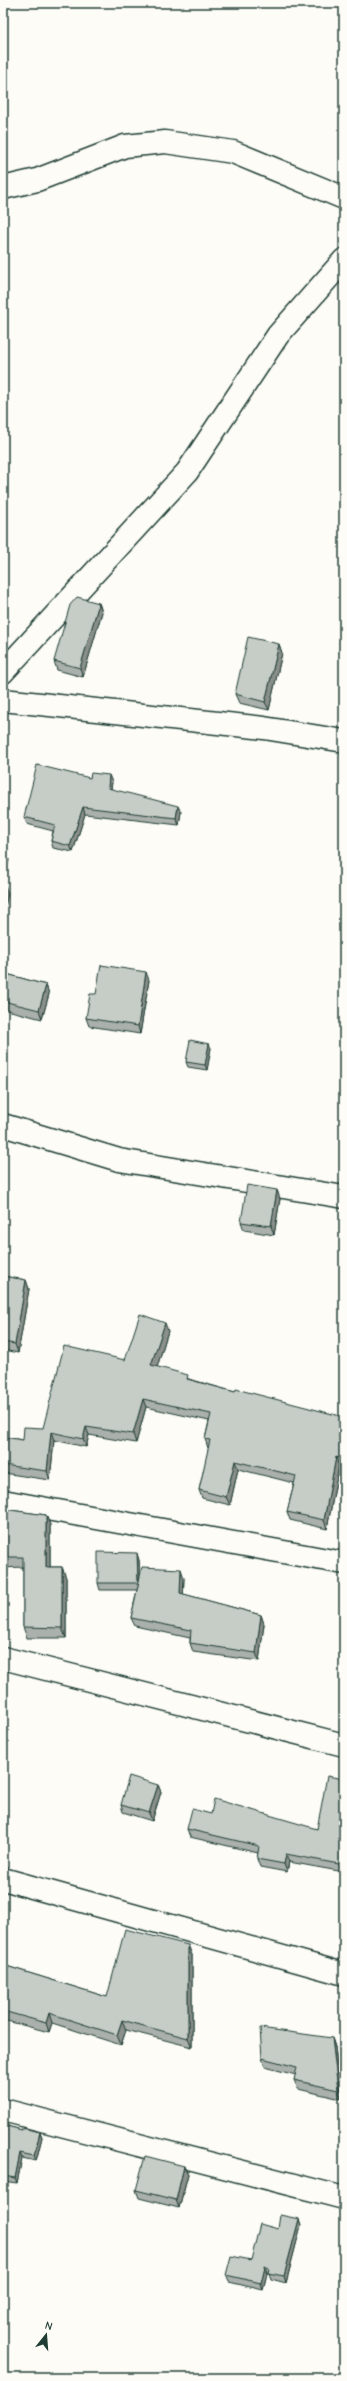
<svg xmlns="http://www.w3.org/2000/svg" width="347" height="2381" font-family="'Comic Neue',sans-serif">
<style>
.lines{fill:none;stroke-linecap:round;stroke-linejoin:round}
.minor-casing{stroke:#1f3d34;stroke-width:25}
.minor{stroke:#fdfcf7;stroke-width:22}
.wall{fill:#aab0ab;stroke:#1f3d34}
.shaded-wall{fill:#8b908b;stroke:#1f3d34}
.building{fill:#c6cdc7;stroke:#1f3d34}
</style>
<rect width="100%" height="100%" fill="#fdfcf7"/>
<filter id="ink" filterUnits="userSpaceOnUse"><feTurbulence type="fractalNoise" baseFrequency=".025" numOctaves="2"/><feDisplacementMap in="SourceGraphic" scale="8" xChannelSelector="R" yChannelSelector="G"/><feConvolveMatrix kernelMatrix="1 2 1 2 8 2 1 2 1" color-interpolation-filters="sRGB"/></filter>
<g filter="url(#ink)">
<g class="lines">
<defs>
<g id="minor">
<polyline points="3,188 37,180 125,146 165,142 233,152 344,198"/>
<polyline points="3,672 187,472 278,335 344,260"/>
<polyline points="3,700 264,728 344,741"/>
<polyline points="3,1125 119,1160 344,1197"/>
<polyline points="3,1501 344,1563"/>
<polyline points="3,1658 344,1745"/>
<polyline points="3,1879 344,1974"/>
<polyline points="3,2110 344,2198"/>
</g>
</defs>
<use href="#minor" class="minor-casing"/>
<use href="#minor" class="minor"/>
</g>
<g class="wall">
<polygon points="99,603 102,612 83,677 57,670 54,661"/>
<polygon points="279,644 282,653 269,710 239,703 235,694"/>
<polygon points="90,778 112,782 111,789 181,812 179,825 85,814 73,852 53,848 51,841 53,831 27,824 24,817"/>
<polygon points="3,973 46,985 49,994 42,1019 3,1009"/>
<polygon points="149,980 140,1034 89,1026 86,1018 96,994"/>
<polygon points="211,1048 207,1070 188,1067 186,1062"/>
<polygon points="277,1190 280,1199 274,1235 244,1230 241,1222"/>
<polygon points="3,1276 26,1280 29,1289 18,1353 3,1350"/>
<polygon points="168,1331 157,1367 189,1379 235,1392 344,1417 344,1467 339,1466 327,1529 290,1520 287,1512 294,1483 238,1469 230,1505 202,1498 199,1490 209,1448 208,1448 205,1439 209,1421 146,1407 136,1443 89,1435 86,1447 54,1440 50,1480 3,1473 3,1437 23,1440 43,1428 125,1360"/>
<polygon points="3,1509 46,1515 50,1525 50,1567 62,1567 66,1578 66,1638 27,1638 23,1627 23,1567 3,1568"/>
<polygon points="139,1560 140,1578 184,1578 183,1594 261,1615 264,1624 259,1661 193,1652 190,1643 190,1638 135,1626 131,1618 137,1590 100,1590 98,1583"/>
<polygon points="344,1779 344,1872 289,1862 287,1872 260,1867 257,1859 258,1853 190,1837 187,1829 211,1814 317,1829"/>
<polygon points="158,1785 161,1792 152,1821 123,1812 121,1805"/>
<polygon points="188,1945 192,1955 192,2047 126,2030 121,2045 52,2023 49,2032 3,2020 3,1965 107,1997"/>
<polygon points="332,2038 335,2047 341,2099 298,2089 294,2080 296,2075 265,2067 262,2058"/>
<polygon points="3,2125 22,2130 40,2132 42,2137 36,2161 22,2158 17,2183 3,2181"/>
<polygon points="184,2166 188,2174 179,2208 139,2198 136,2190"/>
<polygon points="299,2219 301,2225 286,2283 271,2279 269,2273 267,2273 263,2290 229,2282 226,2275 251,2260 278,2229"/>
</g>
<g class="shaded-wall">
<polygon points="99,603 102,612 83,677 80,668"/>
<polygon points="279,644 282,653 269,710 265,702"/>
<polygon points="109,775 112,782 110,795 108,788"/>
<polygon points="178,806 181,812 179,825 176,818"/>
<polygon points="83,807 85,814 73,852 70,846"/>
<polygon points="6,851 9,860 3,880 3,860"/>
<polygon points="5,885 8,894 3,916 3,894"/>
<polygon points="146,972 149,980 140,1034 138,1026"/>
<polygon points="46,985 49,994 42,1019 39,1010"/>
<polygon points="209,1044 211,1048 207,1070 205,1065"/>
<polygon points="277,1190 280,1199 274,1235 271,1226"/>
<polygon points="26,1280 29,1289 18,1353 15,1344"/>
<polygon points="165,1323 168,1331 155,1374 151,1365"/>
<polygon points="143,1399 146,1407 136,1443 133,1434"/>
<polygon points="86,1427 89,1435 86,1447 83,1439"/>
<polygon points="51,1432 54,1440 50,1480 47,1471"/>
<polygon points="344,1451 344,1465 342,1459"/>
<polygon points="336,1457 339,1466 327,1529 324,1520"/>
<polygon points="235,1461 238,1469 230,1505 226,1497"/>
<polygon points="46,1515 50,1525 50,1578 46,1567"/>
<polygon points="137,1553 139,1560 141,1590 138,1583"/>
<polygon points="62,1567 66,1578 66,1638 62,1628"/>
<polygon points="181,1569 184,1578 183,1602 180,1593"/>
<polygon points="261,1615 264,1624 259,1661 256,1653"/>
<polygon points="158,1785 161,1792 152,1821 149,1813"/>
<polygon points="286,1854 289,1862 287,1872 284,1864"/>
<polygon points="188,1945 192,1955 192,2047 188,2038"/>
<polygon points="49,2013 52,2023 49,2032 46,2023"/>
<polygon points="122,2020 126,2030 121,2045 117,2035"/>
<polygon points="332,2038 335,2047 341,2099 338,2090"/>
<polygon points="40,2132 42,2137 36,2161 34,2156"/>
<polygon points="20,2153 22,2158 17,2183 15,2178"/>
<polygon points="184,2166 188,2174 179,2208 176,2200"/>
<polygon points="299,2219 301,2225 286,2283 284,2276"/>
<polygon points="265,2266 267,2273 263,2290 261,2283"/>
</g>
<g class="building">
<polygon points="77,597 99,603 80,668 54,661 70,605"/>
<polygon points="248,637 279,644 265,702 235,694"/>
<polygon points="37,765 90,778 91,773 109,775 108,788 178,806 176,818 83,807 70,846 51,841 55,825 24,817"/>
<polygon points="3,850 6,851 3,860"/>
<polygon points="3,884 5,885 3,894"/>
<polygon points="101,965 146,972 138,1026 86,1018 90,994 96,994"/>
<polygon points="3,973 46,985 39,1010 3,1001"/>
<polygon points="190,1040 209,1044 205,1065 186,1062"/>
<polygon points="247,1185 277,1190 271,1226 241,1222"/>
<polygon points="3,1276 26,1280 15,1344 3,1342"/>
<polygon points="140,1314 165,1323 151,1365 188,1375 187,1379 235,1392 236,1389 344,1417 344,1451 342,1459 336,1457 324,1520 287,1512 296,1476 235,1461 226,1497 199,1490 210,1440 205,1439 211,1414 143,1399 133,1434 86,1427 83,1439 51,1432 47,1471 3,1465 3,1437 23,1440 24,1427 43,1428 64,1346 125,1360"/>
<polygon points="3,1509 46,1515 46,1567 62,1567 62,1628 23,1627 23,1557 3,1557"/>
<polygon points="98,1552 137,1553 138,1583 98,1583"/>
<polygon points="142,1567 181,1569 180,1593 261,1615 256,1653 190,1643 191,1630 131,1618"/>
<polygon points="129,1776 158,1785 149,1813 121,1805"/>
<polygon points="327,1776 344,1779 344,1865 286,1854 284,1864 257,1859 259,1846 187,1829 192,1809 211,1814 214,1799 317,1829"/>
<polygon points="125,1929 188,1945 188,2038 122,2020 117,2035 49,2013 46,2023 3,2011 3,1965 107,1997"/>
<polygon points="260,2028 332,2038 338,2090 294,2080 297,2067 262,2058"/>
<polygon points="3,2125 22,2130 22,2128 40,2132 34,2156 20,2153 15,2178 3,2176"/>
<polygon points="145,2156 184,2166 176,2200 136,2190"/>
<polygon points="280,2215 299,2219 284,2276 268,2273 269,2268 265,2266 261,2283 226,2275 231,2256 251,2260 260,2224 278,2229"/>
</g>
</g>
<rect width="347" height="2381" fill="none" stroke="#fdfcf7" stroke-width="16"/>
<rect x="8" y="8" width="331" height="2365" fill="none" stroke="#1f3d34" stroke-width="1.5" filter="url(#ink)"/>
<g transform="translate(46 2335) rotate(17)" stroke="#fdfcf7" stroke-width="3" paint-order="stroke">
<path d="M0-3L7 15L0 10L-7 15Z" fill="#1f3d34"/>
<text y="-6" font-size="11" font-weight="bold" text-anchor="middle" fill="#1f3d34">N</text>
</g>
</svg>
